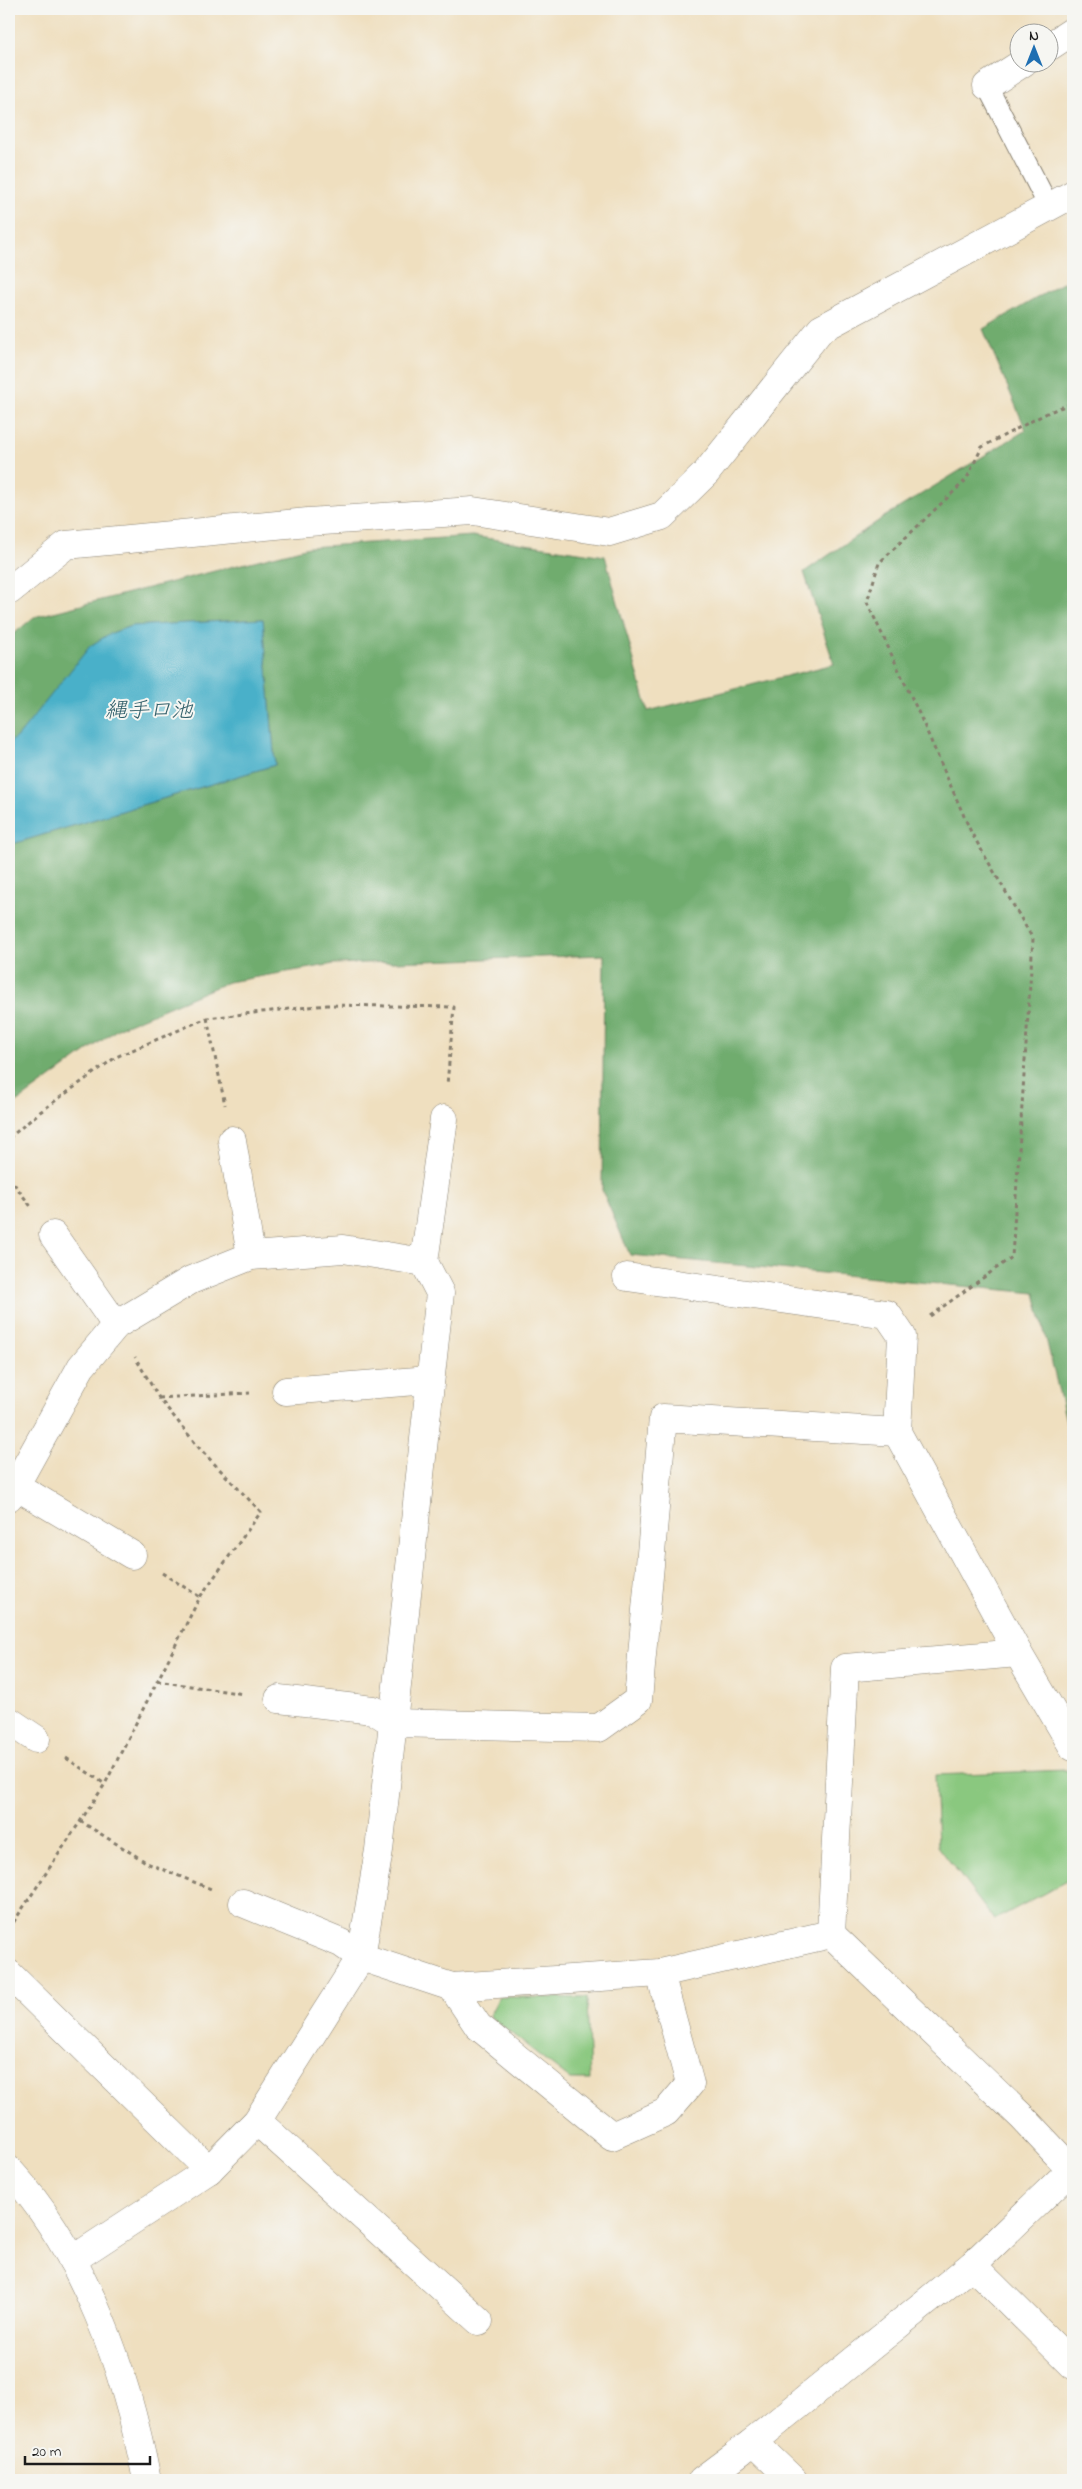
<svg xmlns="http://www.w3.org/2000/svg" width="1082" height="2489" font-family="'Indie Flower','Klee One',sans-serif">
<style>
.green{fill:#8ac87f;stroke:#53724e}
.forest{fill:#6fac6e;stroke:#466445}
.water{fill:#4ab0c9;stroke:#336672}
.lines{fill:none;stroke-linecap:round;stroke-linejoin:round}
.service-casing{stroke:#867e6e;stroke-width:22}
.minor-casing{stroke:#867e6e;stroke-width:29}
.tertiary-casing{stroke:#867e6e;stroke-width:29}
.path{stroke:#867e6e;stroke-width:3;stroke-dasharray:4 4;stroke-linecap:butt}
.service{stroke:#fff;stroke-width:20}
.minor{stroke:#fff;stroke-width:28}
.tertiary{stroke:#fff;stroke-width:28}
.labels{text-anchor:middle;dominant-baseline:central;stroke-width:4;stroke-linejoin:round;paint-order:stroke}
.water-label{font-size:22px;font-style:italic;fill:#315f6a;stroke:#f6f6f2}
</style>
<rect width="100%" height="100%" fill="#f6f6f2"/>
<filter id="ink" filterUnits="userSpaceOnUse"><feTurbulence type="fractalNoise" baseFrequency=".02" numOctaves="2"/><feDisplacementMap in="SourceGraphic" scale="10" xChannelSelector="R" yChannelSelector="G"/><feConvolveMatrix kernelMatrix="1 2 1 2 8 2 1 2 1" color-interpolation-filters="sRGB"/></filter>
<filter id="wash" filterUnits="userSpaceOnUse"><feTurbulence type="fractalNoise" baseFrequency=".0096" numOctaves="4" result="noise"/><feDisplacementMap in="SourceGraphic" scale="20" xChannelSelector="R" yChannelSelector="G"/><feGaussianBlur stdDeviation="1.12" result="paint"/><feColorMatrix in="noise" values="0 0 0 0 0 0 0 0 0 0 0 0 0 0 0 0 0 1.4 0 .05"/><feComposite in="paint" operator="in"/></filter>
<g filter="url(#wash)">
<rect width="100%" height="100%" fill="#efdfbf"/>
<g class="green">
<polygon points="1067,1770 1073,1783 1073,1878 994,1920 938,1846 935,1775"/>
<polygon points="499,1997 587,1998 590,2080 571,2080 489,2016"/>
</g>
<polygon class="forest" points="1073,277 1073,1450 1035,1293 630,1255 602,1190 604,955 334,964 228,982 119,1028 9,1108 9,845 275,765 263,619 131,626 109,634 20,734 9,743 9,638 34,617 309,547 472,536 605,556 648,711 834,664 804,572 884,517 1026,430 983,329"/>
<polygon class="water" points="263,619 275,765 9,845 9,743 20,734 90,646 109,634 131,626"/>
</g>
<g filter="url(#ink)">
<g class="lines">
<defs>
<polyline id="service" points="987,86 1049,207"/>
<g id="minor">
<polyline points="1050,46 1073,31"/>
<polyline points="987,86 1024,62"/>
<polyline points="9,591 66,545 308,522 473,511 609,532 662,516 706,473 821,329 1073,194"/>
<polyline points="232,1140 251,1256"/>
<polyline points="53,1235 116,1325"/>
<polyline points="424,1262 444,1119"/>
<polyline points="627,1277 887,1314 902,1336 897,1432 1018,1653 1073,1747"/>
<polyline points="286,1391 430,1380"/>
<polyline points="16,1486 132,1555"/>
<polyline points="9,1497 81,1367 116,1325 191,1280 251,1256 343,1249 424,1262 440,1293 379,1850 361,1957 257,2121 209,2170 72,2260"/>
<polyline points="279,1699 373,1710 394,1723 599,1728 638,1700 663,1418 897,1432"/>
<polyline points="9,1721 36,1739"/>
<polyline points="243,1903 341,1943 361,1957 452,1987 660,1973 831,1934 1023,2118 1071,2169"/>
<polyline points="831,1934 845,1668 1018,1653"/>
<polyline points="9,1974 209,2170"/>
<polyline points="452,1987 478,2026 612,2136 666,2112 690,2084 660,1973"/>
<polyline points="257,2121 479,2321"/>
<polyline points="972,2265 1073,2365"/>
<polyline points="753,2442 793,2480"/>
<polyline points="702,2480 753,2442 972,2265 1073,2168"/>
</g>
<path id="tertiary" d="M 9,2170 C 85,2253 126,2371 147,2480"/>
</defs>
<use href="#service" class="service-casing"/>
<use href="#minor" class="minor-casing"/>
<use href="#tertiary" class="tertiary-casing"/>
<g class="path">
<polyline points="207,1018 225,1105"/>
<polyline points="9,1138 40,1112 116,1057 207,1018 327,1005 454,1007 447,1085"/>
<polyline points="9,1177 32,1208"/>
<polyline points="930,1316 1012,1257 1033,939 971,832 917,709 867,602 879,563 966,480 982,447 1049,412 1073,403"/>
<polyline points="159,1398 250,1393"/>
<polyline points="162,1573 200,1597"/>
<polyline points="157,1681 244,1694"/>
<polyline points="66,1758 105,1784"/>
<polyline points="80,1821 149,1864 211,1889"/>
<polyline points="9,1929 105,1784 200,1597 261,1512 200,1449 159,1398 135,1357"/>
</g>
<use href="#service" class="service"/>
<use href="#minor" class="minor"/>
<use href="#tertiary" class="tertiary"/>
</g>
</g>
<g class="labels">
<g class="water-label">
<text x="149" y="712">縄手口池</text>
</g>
</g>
<rect width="1082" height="2489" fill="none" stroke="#f6f6f2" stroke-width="30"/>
<g transform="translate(1034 48)"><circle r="24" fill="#f6f6f2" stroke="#9f9f9c"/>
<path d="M0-4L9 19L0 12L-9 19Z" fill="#1f6fb2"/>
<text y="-8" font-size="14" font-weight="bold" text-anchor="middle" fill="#1c1c1c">N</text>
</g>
<path d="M25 2456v8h125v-8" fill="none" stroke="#1c1c1c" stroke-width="2.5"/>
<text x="32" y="2456" font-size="15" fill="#1c1c1c" stroke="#f6f6f2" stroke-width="4" paint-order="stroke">20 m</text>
</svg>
